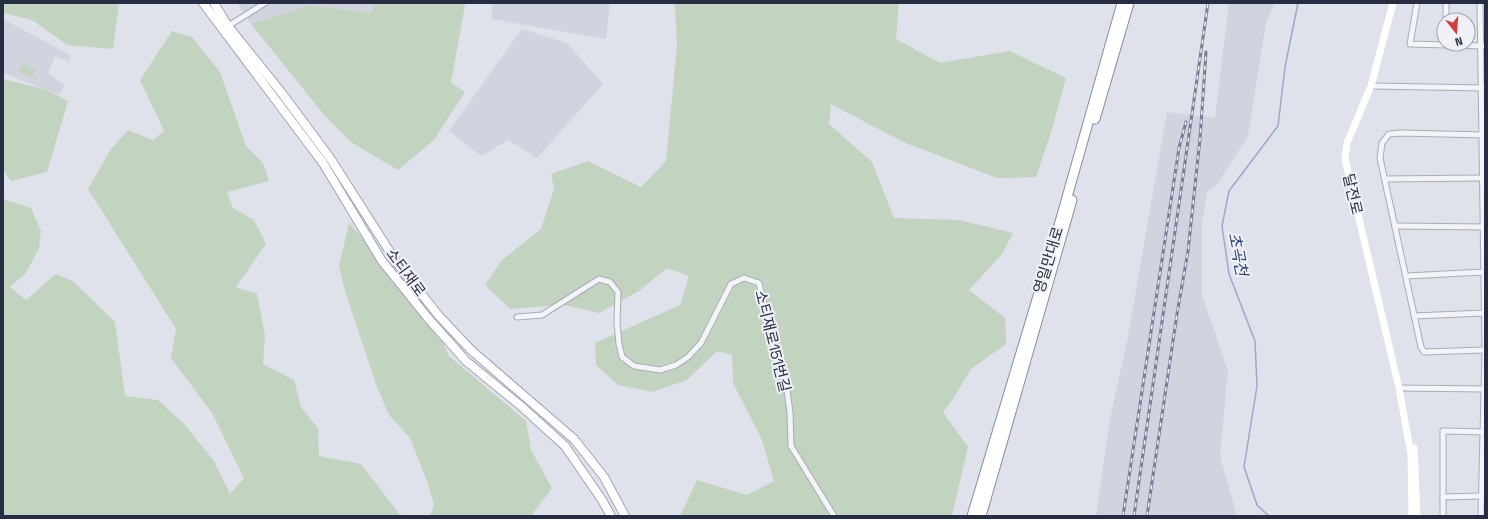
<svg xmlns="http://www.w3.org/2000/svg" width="1488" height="519" font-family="'Space Grotesk','Noto Sans KR',sans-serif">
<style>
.built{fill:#d1d4df}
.green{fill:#c2d4c0}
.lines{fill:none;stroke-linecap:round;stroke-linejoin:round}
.stream{stroke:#97aacd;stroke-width:1.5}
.street-casing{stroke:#a8acb8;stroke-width:7}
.primary-casing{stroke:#9ea4b7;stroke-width:10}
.highway-casing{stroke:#858da2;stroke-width:11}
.street{stroke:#f2f4f8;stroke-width:5}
.secondary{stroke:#fff;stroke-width:7}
.primary{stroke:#fff;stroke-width:8}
.highway{stroke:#fff;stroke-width:9}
.rail-casing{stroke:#777e95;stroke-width:3}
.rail{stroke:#eff1f7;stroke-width:1.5;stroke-dasharray:4.5;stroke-linecap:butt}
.labels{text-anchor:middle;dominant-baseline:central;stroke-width:4;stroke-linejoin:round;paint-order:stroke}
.street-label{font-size:15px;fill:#272d42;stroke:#eff1f7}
.water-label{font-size:16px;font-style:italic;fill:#2d457a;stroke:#eff1f7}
</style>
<rect width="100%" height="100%" fill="#dfe2ea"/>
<g class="built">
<polygon points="237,3 373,3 372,13 311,5 251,24"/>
<polygon points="493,3 610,3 606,39 491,19"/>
<polygon points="1229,3 1275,3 1266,23 1248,136 1217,185 1207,192 1202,223 1202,295 1228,371 1220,457 1237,516 1096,516 1110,419 1128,336 1167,112 1215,118"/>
<polygon points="3,19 70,55 70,62 55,56 48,73 64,85 59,95 3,73"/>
<polygon points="522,29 567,43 603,84 537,158 508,140 481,156 449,131"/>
</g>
<g class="green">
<polygon points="3,3 119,3 113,49 67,45 32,20 3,13"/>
<polygon points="373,3 465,3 465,5 451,83 465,92 434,140 398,170 352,143 325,116 251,24 311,5 372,13"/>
<polygon points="675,3 899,3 896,39 940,63 1010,51 1066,78 1050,136 1036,177 997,178 903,142 831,104 829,124 872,162 894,218 959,220 1013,233 1002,254 969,290 1005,318 1006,344 971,369 953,399 943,412 968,447 952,516 680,516 697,480 747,495 774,481 762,440 733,383 732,355 717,351 687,380 652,392 618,385 596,365 595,343 680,305 689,276 667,268 639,291 599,313 564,305 510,309 485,285 502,260 541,229 554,189 551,174 588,161 641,187 666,161 677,46"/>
<polygon points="172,31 192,37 220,72 246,146 263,163 269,181 227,192 233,208 254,220 266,244 236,287 257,294 265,335 263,364 294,380 301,407 318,428 319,456 361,464 401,516 3,516 3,199 31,208 41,231 39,248 26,273 10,287 26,300 56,274 73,281 115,322 125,396 158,400 185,425 214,461 230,494 244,478 212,413 171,358 176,329 88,189 111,149 128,130 153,140 164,131 140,80"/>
<polygon points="24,64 36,70 32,77 19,71"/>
<polygon points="3,79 44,89 68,101 47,172 11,181 3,169"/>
<polygon points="349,223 434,319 448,355 526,421 531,450 552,488 531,516 430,516 434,505 427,481 410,438 389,415 377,387 345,291 339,266"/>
</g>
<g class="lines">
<polyline class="stream" points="1269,516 1257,505 1244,467 1257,386 1255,341 1229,274 1222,226 1229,191 1278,126 1285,67 1298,3"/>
<defs>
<g id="street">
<polyline points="1417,3 1410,44 1485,46"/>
<polyline points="1446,3 1446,20"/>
<polyline points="1480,3 1485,349"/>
<polyline points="228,26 265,3"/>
<polyline points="1371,86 1485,88"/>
<polyline points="1485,135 1401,133 1389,134 1382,143 1380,158 1421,347 1424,352 1485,350"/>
<polyline points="1385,179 1482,178"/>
<polyline points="1395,226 1485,227"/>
<polyline points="1406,276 1484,272"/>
<polyline points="1414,316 1484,313"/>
<polyline points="517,317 542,315 599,279 610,282 618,292 617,323 619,344 622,357 634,366 660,370 676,365 688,357 701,343 731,284 744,278 759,283 776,358 785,375 790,413 791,446 834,516"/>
<polyline points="1399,388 1485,389"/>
<polyline points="1443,497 1481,496"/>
<polyline points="1443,516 1443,431 1485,432"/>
<polyline points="1481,516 1485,351"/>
</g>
<g id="primary">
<polyline points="203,3 323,163 382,261 427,317 466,361 521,406 565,446 602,500 611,516"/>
<polyline points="214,3 228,26 281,92 330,158 397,263 439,316 471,350 574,439 604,477 625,516"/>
</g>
<g id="highway">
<polyline points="1095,119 1129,3"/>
<polyline points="972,516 1056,236 1122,3"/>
<polyline points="981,516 1072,200"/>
</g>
</defs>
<use href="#street" class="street-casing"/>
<use href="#primary" class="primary-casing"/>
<use href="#highway" class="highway-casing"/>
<use href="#street" class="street"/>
<g class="secondary">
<polyline points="1393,3 1371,86 1347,143 1345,159 1399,388 1411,455 1412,516"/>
<polyline points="1414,448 1417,516"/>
</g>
<use href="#primary" class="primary"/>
<use href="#highway" class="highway"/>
<defs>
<g id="rail">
<polyline points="1123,516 1179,148 1186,122"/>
<polyline points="1134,516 1208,3"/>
<polyline points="1147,516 1177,314 1188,251 1200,139 1206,52"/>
</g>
</defs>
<use href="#rail" class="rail-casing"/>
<use href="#rail" class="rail"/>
</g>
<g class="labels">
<g class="street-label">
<text transform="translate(1353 194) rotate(77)">달전로</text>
<text transform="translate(1048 260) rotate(-73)">영일만대로</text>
<text transform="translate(406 272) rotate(54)">소티재로</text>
<text transform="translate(773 341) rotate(76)">소티재로151번길</text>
</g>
<g class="water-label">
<text transform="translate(1238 254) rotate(79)">초곡천</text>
</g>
</g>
<rect width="1488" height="519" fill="none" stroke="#272d42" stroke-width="8"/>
<g transform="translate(1456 32) rotate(163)"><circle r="19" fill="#eff1f7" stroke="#9fa3af"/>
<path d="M0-3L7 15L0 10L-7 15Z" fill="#d93a3b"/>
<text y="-6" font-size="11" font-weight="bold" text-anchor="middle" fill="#272d42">N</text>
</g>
</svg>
